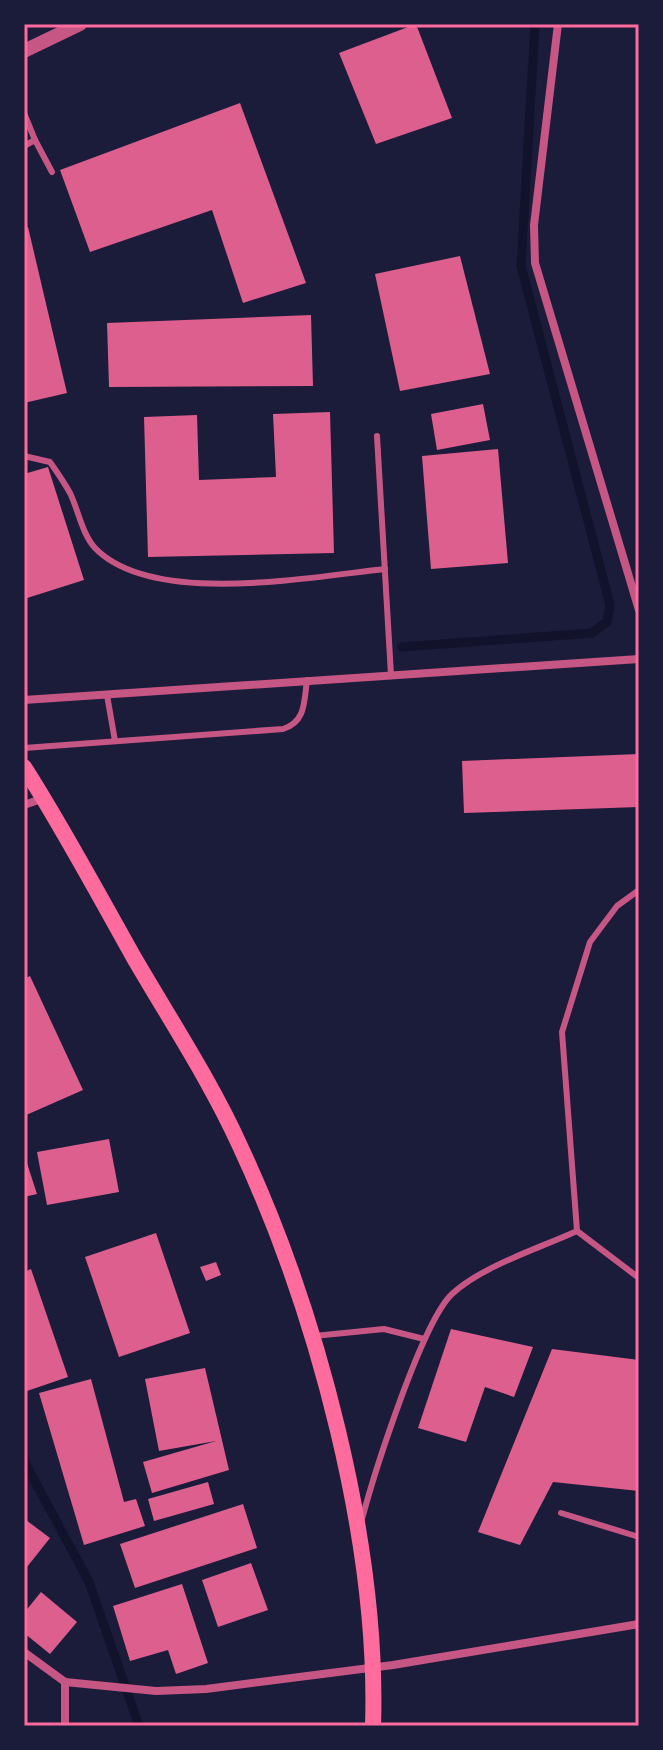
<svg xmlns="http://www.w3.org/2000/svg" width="663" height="1750" font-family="'Space Grotesk',sans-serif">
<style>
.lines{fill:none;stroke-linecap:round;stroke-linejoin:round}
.stream{stroke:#12122b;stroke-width:9}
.building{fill:#dd5f8e}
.service{stroke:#c65784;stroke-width:6}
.minor{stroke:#c65784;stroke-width:8}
.tertiary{stroke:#c65784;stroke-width:14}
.secondary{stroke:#ff6b9d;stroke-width:16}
.neatline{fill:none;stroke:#ff6b9d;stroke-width:3}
</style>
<rect width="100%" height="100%" fill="#1b1b3a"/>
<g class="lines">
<g class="stream">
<polyline points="402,647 592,633 607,622 610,605 521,266 535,24"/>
<polyline points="24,1461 89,1582 139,1726"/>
</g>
</g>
<g class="building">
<polygon points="416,24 452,118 376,144 339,53"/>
<polygon points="240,103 306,283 243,303 212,210 90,252 60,170"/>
<polygon points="28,227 67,393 24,403 24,228"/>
<polygon points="460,256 490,374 400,391 375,274"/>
<polygon points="311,315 313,386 109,387 107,323"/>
<polygon points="483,404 490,440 437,450 431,414"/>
<polygon points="330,412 334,553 148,557 144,417 197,415 199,480 276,477 273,414"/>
<polygon points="498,449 508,563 431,569 422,456"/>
<polygon points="48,467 84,580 24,599 24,474"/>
<polygon points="639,754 639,807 464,813 462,761"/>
<polygon points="30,976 83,1090 24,1116 24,979"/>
<polygon points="109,1139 119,1192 47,1205 37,1152"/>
<polygon points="24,1154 37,1194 24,1197"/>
<polygon points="156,1233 190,1333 119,1357 85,1257"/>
<polygon points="216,1262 221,1275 206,1281 200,1267"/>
<polygon points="31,1269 68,1377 24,1392 24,1272"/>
<polygon points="451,1329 533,1347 514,1397 485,1387 466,1442 418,1428"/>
<polygon points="552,1349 639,1360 639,1491 553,1482 520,1545 478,1532"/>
<polygon points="205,1368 229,1470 152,1493 143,1462 216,1441 159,1451 145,1379"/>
<polygon points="91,1379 124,1502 136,1499 145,1526 84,1545 39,1393"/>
<polygon points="208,1482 214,1504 154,1521 148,1499"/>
<polygon points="243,1504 257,1548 135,1588 120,1544"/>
<polygon points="26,1520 50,1538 27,1567 24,1564"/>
<polygon points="251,1563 268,1610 218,1627 202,1580"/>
<polygon points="182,1584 208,1663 176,1674 168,1650 130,1661 113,1606"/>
<polygon points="41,1592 77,1622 50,1654 24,1633 24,1613"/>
</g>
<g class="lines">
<g class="service">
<polyline points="24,113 35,140 24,146"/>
<polyline points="35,140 52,172"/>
<polyline points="377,436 391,675"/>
<path d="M 24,456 L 50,462 C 57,472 64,482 70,493 C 78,509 82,534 95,548 C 152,607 309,577 385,569"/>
<polyline points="107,695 115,741"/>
<path d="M 24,748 L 283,729 C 306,722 304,701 307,680"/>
<polyline points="639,890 617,906 590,942 562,1032 577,1231 639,1278"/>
<polyline points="314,1336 384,1329 424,1339"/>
<polyline points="561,1513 639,1537"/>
<path d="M 362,1519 C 374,1474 422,1322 452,1294 C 482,1266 540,1248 577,1231"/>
</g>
<g class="minor">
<polyline points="558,24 534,225 535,263 639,610"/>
<polyline points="24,700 639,659"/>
<polyline points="24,805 44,798"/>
<polyline points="24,1652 65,1682 156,1691 206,1689 393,1665 639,1624"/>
<polyline points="65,1682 65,1726"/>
</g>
<polyline class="tertiary" points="24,51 80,24"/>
<path class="secondary" d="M 24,767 C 63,828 97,892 133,956 C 169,1018 210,1080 240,1146 C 317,1311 379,1543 373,1726"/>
</g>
<rect width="663" height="1750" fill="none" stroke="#1b1b3a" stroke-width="52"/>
<rect x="26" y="26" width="611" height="1698" class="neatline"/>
</svg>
